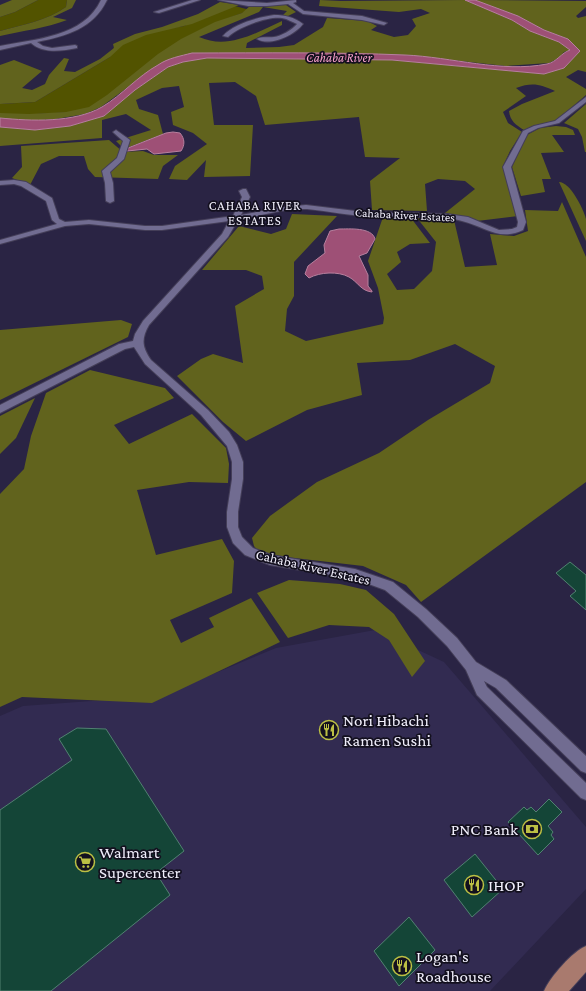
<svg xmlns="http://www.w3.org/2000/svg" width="586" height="991" font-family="'Crimson Pro',serif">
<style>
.built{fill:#322b51}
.green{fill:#525300}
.forest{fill:#61631d}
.water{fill:#9e5076;stroke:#b7809e}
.building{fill:#144537;stroke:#518171}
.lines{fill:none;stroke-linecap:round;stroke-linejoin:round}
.minor-casing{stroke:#443e58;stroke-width:2}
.major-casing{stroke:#443e58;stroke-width:2}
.minor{fill:#716c91;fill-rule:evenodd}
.major{fill:#a97a6e;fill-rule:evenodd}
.labels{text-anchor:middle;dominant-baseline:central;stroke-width:3.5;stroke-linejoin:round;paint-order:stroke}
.far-street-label{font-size:12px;fill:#f1effc;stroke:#13101e}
.far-water-label{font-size:13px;font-style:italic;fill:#f9a1ca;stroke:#13101e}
.far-neighbourhood-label{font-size:13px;letter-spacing:1px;fill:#f1effc;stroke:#13101e}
.street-label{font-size:14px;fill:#f1effc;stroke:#13101e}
.near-poi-label{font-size:17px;fill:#f1effc;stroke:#13101e;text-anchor:start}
</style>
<rect width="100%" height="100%" fill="#2a2444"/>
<polygon class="built" points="375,630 444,662 586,827 586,889 490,991 0,991 0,716 23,706 160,696 276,648"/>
<g class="green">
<path d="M 38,0 L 67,0 L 66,7 C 48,20 22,25 0,31 L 0,17 L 15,12 Z"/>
<polygon points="231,5 250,10 218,22 92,111 0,116 0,104 35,102 110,57 114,47 141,33 184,26"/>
</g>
<g class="forest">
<polygon points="12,0 38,0 15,12 0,17 0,5"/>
<path d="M 67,0 L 76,0 L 72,8 L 53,17 L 67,20 C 46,28 22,31 0,36 L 0,31 C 22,25 48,20 66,7 Z"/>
<path d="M 320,0 L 341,1 L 465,0 L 512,20 L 530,31 L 559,42 L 570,50 L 564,52 L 559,58 L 549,63 L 506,66 L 406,55 L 235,53 L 158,65 L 101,107 L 85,114 L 56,119 L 26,121 L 0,118 L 0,113 L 29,114 L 66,112 L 89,107 L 107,95 L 158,54 L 181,39 L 215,22 L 242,13 L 250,6 L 286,5 L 296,12 L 288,16 L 282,16 L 287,11 L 263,7 L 259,12 L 199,37 C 228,50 256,33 282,21 L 282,25 L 247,43 L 246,48 L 279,47 L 294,45 L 323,27 L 327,18 L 367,21 L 377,26 L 371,30 L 394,37 L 408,35 L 416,26 L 412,19 L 430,13 L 421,9 L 399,12 L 319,6 Z"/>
<path d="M 475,0 L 586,1 L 586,7 L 576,16 L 578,18 L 586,16 L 586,72 L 578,70 L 566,77 L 586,89 L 586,95 L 558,119 L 550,124 L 524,130 C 516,125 510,121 509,111 L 522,104 L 555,91 C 540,84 532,82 516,88 L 526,96 L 503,112 L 508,123 L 522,132 L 510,151 L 503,166 L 518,216 L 477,221 L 445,213 L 475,189 L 465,181 L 438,179 L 425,184 L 427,211 L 372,210 L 370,181 L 400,158 L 365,157 L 359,117 L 265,125 L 256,96 L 235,82 L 209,83 L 214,125 L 253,125 L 250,176 L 204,177 L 206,160 L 187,180 L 169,179 L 175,166 L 207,144 L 193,133 L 173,125 L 171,112 L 184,107 L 179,86 L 162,88 L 136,100 L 139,109 L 158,115 L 163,134 L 124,149 L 116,141 L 151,130 L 126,114 L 102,120 L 102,138 L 0,146 L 0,127 L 35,130 L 70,126 L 104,116 L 135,90 L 168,67 L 183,62 L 207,58 L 392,60 L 544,74 L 564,68 L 580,51 L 568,39 L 544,30 L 518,16 Z"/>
<polygon points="220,2 239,5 192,24 146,35 123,45 110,57 35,102 0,104 0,65 14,60 42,71 22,88 32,90 45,84 49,75 64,58 69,59 64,71 75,72 100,59 114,48 113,44 135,34 162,27 198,14"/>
<polygon points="586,104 586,152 585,152 582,137 578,129 564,123"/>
<polygon points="556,126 566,127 573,130 575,135 552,135 564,152 541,153 551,179 542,179 545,192 521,196 512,167 527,135 540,128"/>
<polygon points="109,140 123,152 143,151 154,155 178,155 163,166 158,179 95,177 88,169 84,156 59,156 41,164 30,185 12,178 22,167 21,146"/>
<path d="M 559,182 C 570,182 583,208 586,219 C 586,225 586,234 586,241 Z"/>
<polygon points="562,202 586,257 586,482 421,602 406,585 363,566 260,554 254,546 252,538 270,516 317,482 379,453 428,420 490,383 495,366 455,344 410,360 357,363 362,395 307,410 246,441 223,422 177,376 201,359 213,354 243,363 235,306 264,289 262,276 246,270 202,270 239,226 271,234 286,229 292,214 337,216 294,262 294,296 287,309 285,331 306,341 383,324 384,318 378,288 368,261 383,217 411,218 430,243 410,244 397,252 401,262 387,274 397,290 414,289 432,271 436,242 417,218 454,220 465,267 497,265 490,234 514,236 528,231 525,210 558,211"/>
<polygon points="121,320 132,324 128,337 0,400 0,330"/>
<polygon points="90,370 165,388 174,398 114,425 129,444 192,414 226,448 229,464 228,483 189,482 137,490 156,555 222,539 234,561 232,593 170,620 181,643 214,627 209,618 251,598 280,642 152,703 22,697 0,707 0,494 24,469 31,436 46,393"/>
<polygon points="35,398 16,438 0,454 0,416"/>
<polygon points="289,580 340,584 366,590 394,614 425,661 412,677 389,640 369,627 329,625 288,638 257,593"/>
</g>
<g class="water">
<path d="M 465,0 L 475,0 L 518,16 L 544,30 L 568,39 L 580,51 L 564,68 L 544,74 L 392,60 L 207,58 L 183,62 L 168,67 L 135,90 L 104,116 L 70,126 L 35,130 L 0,127 L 0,118 C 31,121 74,123 102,107 C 122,95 138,76 158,65 C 168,58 181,56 192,53 C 263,53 335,52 405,55 C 452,57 501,73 547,64 C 557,62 561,53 570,50 L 559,42 L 530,31 L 512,20 Z"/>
<path d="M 173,132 L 180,133 C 185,139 185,145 181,151 L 154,154 L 147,149 L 127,151 L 128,148 L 166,133 Z"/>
<path d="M 339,229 C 349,229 372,227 375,239 L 367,253 L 359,256 L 368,275 L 368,286 L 372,291 L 372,292 C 361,291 358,282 349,277 C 338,271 320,272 309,278 L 305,274 L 308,266 L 325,253 L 324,245 L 330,231 Z"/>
</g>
<g class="building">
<polygon points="570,562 586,575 586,610 570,596 576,591 556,573"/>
<polygon points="77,728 106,729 184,851 156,873 170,895 51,991 0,991 0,810 72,760 59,739"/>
<polygon points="549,799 562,812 548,826 553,832 551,835 554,839 538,855 508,822 524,807 527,810 531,807 536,812"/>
<polygon points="475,854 503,889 472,917 444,880"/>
<polygon points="409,917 435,950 399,986 374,951"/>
</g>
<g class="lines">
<defs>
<g id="minor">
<path d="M 101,0 L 107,0 C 93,29 66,36 37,42 L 43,46 L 52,48 L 75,45 L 77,46 L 77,48 C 62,51 43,54 31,43 L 0,50 L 0,46 C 35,39 84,37 101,0 Z"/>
<polygon points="192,0 200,0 159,13 154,12"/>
<polygon points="218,0 267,3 296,0 296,2 293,3 304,11 362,16 387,23 384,25 362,20 303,14 288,4 267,6 248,6"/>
<path d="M 274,15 C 285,15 294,17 303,24 C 295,35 270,47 257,39 C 262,36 268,38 274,37 C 281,36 292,30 297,24 C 292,22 288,19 282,18 C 268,16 238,27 228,37 L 223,36 C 233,24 259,17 274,15 Z"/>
<path d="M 586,97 L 586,102 L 559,123 L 538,128 L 528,133 L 511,167 L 526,222 L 523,230 C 499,242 484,226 462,221 C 434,214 402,217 374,217 C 351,216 329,211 307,209 C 284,208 260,216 238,220 L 228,237 L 149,325 C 141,339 142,347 151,360 L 208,410 L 229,432 L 237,445 L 243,462 L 243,479 L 238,512 L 238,527 L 242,537 L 253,548 L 271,555 L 355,569 L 393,582 L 426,609 L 457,638 L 476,662 L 506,680 L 586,756 L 586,773 L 581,771 L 496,688 L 484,681 L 487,687 L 586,783 L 586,800 L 581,798 L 477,695 L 466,670 L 447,646 L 418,617 L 385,590 L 355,579 L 270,565 L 245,555 L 233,543 L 227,527 L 227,512 L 232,479 L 232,462 L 227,446 L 201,415 L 145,364 L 134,347 L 125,349 L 0,413 L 0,405 L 119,344 L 133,341 L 135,334 L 143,321 L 222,234 L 229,221 L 162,230 L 145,230 L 89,224 L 65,226 L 0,244 L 0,240 L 57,224 L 52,220 L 46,201 L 21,186 L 14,184 L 0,185 L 0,181 L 14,180 L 26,182 L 52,198 L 59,219 L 65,222 L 89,220 L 145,226 L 162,226 L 233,216 L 242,197 L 239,191 L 243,189 L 246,189 L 250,197 L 241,215 L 283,207 L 306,205 L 364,212 L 447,214 L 468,217 L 499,230 L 512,229 L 517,227 L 518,222 L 503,167 L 523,131 L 534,126 L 555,121 Z"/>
<polygon points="116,130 130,140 124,159 110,172 113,183 114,201 110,203 106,201 105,183 102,171 117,158 123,141 114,133 113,132"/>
</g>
<path id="major" d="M 586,946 L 586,972 L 569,991 L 544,991 C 550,977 573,951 586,946 Z"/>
</defs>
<use href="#minor" class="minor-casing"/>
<use href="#major" class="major-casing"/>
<use href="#minor" class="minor"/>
<use href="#major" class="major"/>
</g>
<defs>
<symbol id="restaurant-ring" viewBox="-11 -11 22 22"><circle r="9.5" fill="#13101e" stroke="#bcbf44" stroke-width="1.5"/><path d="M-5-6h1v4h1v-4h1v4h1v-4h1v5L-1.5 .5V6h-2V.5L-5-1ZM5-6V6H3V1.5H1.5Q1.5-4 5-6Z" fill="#bcbf44"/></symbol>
<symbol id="bank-ring" viewBox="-11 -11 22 22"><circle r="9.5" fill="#13101e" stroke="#bcbf44" stroke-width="1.5"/><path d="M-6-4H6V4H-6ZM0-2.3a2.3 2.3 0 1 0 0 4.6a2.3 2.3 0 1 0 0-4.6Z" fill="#bcbf44"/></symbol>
<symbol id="supermarket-ring" viewBox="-11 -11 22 22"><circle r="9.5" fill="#13101e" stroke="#bcbf44" stroke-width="1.5"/><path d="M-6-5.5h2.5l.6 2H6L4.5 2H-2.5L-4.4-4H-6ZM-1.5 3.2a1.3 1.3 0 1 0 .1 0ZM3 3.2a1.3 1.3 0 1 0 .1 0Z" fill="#bcbf44"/></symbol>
</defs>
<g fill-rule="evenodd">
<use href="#restaurant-ring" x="318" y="719" width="22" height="22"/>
<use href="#bank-ring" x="521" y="818" width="22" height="22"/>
<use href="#supermarket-ring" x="74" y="851" width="22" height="22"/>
<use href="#restaurant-ring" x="463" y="874" width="22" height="22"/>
<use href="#restaurant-ring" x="391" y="955" width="22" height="22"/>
</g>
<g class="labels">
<g class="far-street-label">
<text transform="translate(405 215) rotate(3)">Cahaba River Estates</text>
</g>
<g class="far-water-label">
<text x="339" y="57">Cahaba River</text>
</g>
<g class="far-neighbourhood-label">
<text x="255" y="205">CAHABA RIVER<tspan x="255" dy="15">ESTATES</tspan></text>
</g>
<g class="street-label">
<text transform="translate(313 567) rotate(13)">Cahaba River Estates</text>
</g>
<g class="near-poi-label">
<text x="343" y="720">Nori Hibachi<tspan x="343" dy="20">Ramen Sushi</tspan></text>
<text x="518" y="829" text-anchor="end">PNC Bank</text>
<text x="99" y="852">Walmart<tspan x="99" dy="20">Supercenter</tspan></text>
<text x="488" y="885">IHOP</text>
<text x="416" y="956">Logan's<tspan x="416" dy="20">Roadhouse</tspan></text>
</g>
</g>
</svg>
